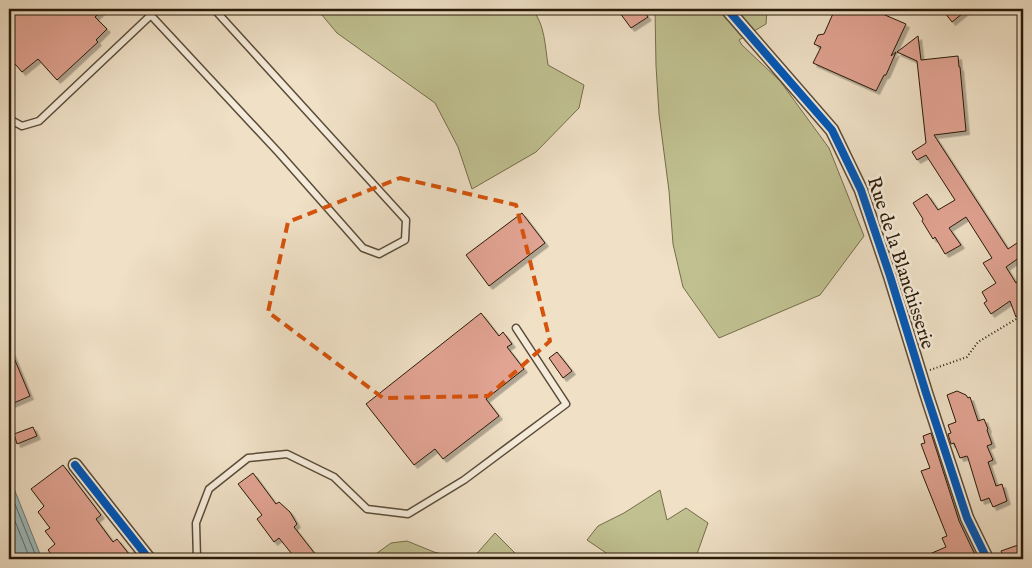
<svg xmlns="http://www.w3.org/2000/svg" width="1032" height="568" font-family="'IM FELL English',serif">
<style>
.green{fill:#c0c090;stroke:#746d4c}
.water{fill:#9ebbbe;stroke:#6f7b76}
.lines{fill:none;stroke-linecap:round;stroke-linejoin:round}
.shore{stroke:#636a64;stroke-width:1}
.building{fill:#e1a392;stroke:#281a09;filter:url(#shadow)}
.service-casing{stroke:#5a4c38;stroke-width:9}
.minor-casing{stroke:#5a4c38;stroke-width:15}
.path{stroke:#281a09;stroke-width:2;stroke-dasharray:1 2.5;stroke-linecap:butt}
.service{stroke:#f5ebda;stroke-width:6}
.minor{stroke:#f5ebda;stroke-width:12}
.cycleway-casing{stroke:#f5ebda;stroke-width:11}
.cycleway{stroke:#0057b8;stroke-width:8}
.marked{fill:none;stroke:#d5530c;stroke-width:4;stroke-dasharray:10 6;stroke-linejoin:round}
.labels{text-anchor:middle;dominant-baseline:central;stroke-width:5;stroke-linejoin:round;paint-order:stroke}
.street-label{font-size:19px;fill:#281a09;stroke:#f5ebda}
</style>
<defs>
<filter id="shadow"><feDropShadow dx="3.5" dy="3.5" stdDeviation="0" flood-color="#0004"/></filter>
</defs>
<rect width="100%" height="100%" fill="#efe0c6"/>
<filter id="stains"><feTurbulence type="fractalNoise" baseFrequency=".004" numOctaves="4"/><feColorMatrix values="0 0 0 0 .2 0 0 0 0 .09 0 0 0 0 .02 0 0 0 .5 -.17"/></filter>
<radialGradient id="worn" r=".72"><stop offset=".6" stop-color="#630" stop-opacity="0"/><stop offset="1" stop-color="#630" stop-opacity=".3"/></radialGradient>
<g class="green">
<path d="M 317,9 L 532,9 C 545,24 545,46 548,65 L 584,85 L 579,108 L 536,152 L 472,189 L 458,147 L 435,103 L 337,33 Z"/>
<polygon points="655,9 767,9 766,24 739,40 742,45 780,81 829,148 864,236 820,295 719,338 683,287 673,244 669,191 659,114 656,66"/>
<polygon points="660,490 667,520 686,508 708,523 697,554 698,559 615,559 587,540 598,526 624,513"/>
<polygon points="495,533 521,559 472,559"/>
<polygon points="407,541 434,552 462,559 376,559 373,556 391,543"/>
</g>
<polygon class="water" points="9,476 42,559 9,559"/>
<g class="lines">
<g class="shore">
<polyline points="9,489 37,559"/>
<polyline points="9,506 30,559"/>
</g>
</g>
<g class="building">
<polygon points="9,9 104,9 95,17 107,29 96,40 98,42 57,80 38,59 22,72 9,57"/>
<polygon points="617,9 642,9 648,17 631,28"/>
<polygon points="835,9 871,9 906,24 891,56 896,52 886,75 884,75 876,91 813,63 821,47 814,44 818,35 824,34"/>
<polygon points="950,9 968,9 952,22 945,13"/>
<polygon points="918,36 921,60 958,56 959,67 960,67 966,131 934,135 1008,249 1023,239 1023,255 1006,267 1016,283 1023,278 1023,314 1016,317 1010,301 991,314 984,303 987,301 982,292 996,283 983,263 992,258 966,217 949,228 961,245 945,254 935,237 933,239 922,221 923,219 913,203 927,194 938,210 955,200 926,155 917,160 912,152 926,143 917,61 897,52"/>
<polygon points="522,213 545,243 489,286 466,255"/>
<polygon points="481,313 499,336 503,332 512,344 507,347 524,369 486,399 499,416 443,459 435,449 414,465 366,404"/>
<polygon points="9,346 30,396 9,405"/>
<polygon points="557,352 572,371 563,378 549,358"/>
<polygon points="957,391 966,395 968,398 970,397 978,421 984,419 988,429 987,430 992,444 987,446 993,460 988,462 996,486 1002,484 1007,501 993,507 989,498 981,501 968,458 967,456 960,458 954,443 951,444 948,434 951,433 948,425 956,422 947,395"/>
<polygon points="33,427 37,436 17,444 14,434"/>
<polygon points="931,433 959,521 977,559 918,559 946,547 942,538 947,536 921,471 930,468 921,444 925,443 923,436"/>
<polygon points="63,465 101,515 96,519 113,542 117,539 133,559 55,559 48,550 55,544 45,531 50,528 38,512 44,506 31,489"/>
<polygon points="253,473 276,504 279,502 290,512 297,524 294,527 319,559 296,559 279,538 274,542 257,519 262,515 238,484"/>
<polygon points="1021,544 1023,559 1004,559 1001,551"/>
</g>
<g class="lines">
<defs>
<g id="service">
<polyline points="145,9 279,153 363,248 379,254 405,240 406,220 214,9"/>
<polyline points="9,119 22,126 39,121 151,15"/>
<polyline points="197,559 196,523 209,489 248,458 287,454 334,477 367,509 408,514 464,480 566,404 516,328"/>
</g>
<g id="minor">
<polyline points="727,9 832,130 861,190 890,276 926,393 967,518 987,559"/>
<polyline points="75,465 149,559"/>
</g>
</defs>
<use href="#service" class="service-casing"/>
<use href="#minor" class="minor-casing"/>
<polyline class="path" points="930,370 967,357 978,342 1023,315"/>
<use href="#service" class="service"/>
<use href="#minor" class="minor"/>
<defs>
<g id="cycleway">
<polyline points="727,9 832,130 861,190 890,276 926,393 967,518 987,559"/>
<polyline points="75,465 149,559"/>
</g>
</defs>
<use href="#cycleway" class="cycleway-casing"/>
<use href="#cycleway" class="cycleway"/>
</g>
<path class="marked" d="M 400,178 L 516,205 L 550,341 L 488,396 L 383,398 L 268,312 L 288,222 Z"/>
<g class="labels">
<g class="street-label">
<text transform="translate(900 263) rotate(72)">Rue de la Blanchisserie</text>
</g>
</g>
<rect width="1032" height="568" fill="none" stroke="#efe0c6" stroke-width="30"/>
<rect x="10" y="10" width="1012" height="548" fill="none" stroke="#281a09" stroke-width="2.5"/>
<rect x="15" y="15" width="1002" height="538" fill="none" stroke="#281a09"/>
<rect width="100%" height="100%" filter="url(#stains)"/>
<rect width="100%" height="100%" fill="url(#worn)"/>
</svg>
